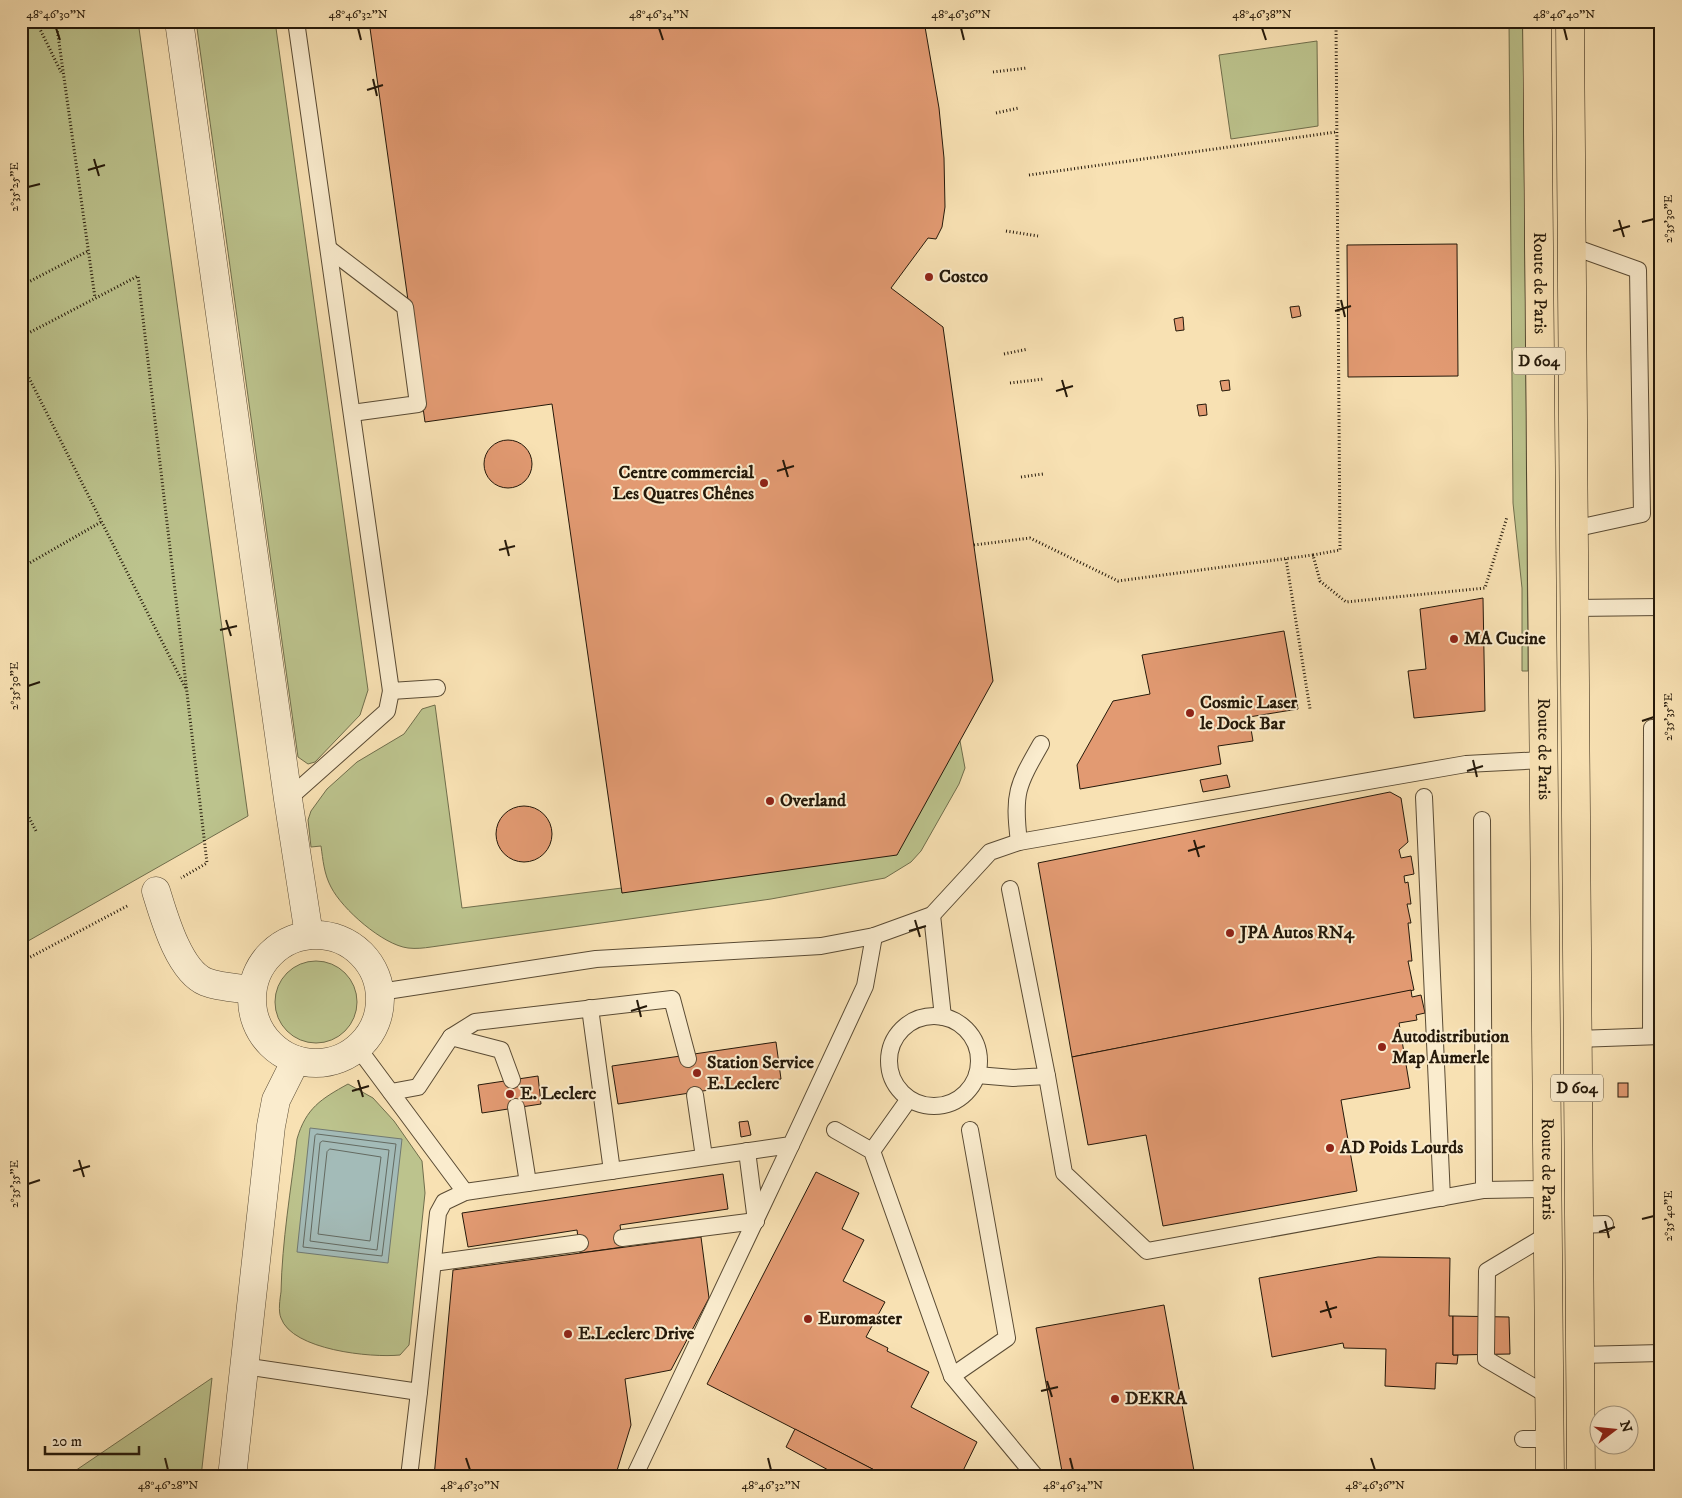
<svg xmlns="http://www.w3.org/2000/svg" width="1682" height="1498" font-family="'IM FELL DW Pica',serif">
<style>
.green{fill:#bcc38d;stroke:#706e4c}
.water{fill:#a3bbb8;stroke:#717a72}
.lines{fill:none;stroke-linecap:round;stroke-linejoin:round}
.shore{stroke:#646a61;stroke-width:1}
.building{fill:#e29a72;stroke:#25190a}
.lane-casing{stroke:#5a4b34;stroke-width:18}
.street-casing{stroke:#5a4b34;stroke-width:29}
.primary-casing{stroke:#25190a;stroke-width:29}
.path{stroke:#25190a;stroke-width:3;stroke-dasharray:1 2.5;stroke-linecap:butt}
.lane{stroke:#faecce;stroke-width:16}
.street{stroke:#faecce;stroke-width:28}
.primary{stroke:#f8e1b3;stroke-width:28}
.ticks{fill:none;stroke:#25190a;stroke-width:2}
.poi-dot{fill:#8f2418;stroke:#faecce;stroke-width:2}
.labels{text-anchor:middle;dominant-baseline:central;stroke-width:4;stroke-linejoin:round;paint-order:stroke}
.shield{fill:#faecce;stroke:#655845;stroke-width:1}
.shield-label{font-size:16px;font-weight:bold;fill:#25190a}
.poi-label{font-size:18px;font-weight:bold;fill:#25190a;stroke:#faecce;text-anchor:start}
.street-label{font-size:18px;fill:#25190a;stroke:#faecce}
.neatline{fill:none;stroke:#25190a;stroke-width:2}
.ticks-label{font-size:12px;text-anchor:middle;fill:#25190a}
</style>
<rect width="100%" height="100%" fill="#f8e1b3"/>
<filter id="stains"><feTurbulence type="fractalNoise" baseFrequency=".004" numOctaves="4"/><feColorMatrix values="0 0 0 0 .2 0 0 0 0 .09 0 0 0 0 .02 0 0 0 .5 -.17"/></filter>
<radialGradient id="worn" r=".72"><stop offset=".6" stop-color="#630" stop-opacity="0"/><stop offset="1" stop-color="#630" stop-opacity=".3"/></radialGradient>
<g class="green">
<polygon points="21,21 138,21 248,816 21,945"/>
<polygon points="196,21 275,21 368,690 360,715 315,762 308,764 298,757"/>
<polygon points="1509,21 1523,21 1528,671 1522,671 1522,588 1513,503"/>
<polygon points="1317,41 1318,126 1231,139 1219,55"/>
<path d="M 435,705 L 462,908 L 622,888 L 622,893 L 960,741 L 965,768 L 959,784 L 921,851 L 911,862 L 885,878 L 771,899 L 431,947 C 424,948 416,949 408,948 C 383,945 342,909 331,887 C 324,874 323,860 321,846 L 311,847 L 308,820 L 311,811 L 327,789 L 357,762 L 404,734 L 422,709 Z"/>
<circle cx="316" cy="1002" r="41"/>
<path d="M 348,1084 L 373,1098 L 394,1121 L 422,1161 L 425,1193 L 409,1345 L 400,1355 C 371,1358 292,1350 281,1318 C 278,1311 280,1299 281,1292 C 282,1241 291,1189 297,1139 C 306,1108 321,1099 348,1084 Z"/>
<polygon points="212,1378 201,1477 66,1477"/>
</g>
<polygon class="water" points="310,1128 402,1139 388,1263 297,1252"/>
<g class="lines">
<g class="shore">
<polygon points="317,1134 396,1144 382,1256 303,1247 315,1136"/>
<polygon points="323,1141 389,1150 377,1250 310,1241 320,1143"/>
<polygon points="330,1149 381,1157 370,1241 318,1234 327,1152"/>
</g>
</g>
<g class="building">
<polygon points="369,21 924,21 939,108 944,158 945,207 942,227 936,239 928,238 891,288 943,327 993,681 897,855 622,893 552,404 425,422"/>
<polygon points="1457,244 1458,376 1348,377 1347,245"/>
<polygon points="1299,306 1301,316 1292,318 1290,307"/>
<polygon points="1183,317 1184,330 1176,331 1174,319"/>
<polygon points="1229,380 1230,390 1222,391 1220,381"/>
<polygon points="1206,404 1207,415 1199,416 1197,405"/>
<circle cx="508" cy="464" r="24"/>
<polygon points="1483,598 1485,711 1414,718 1408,671 1426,669 1420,609"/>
<polygon points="1284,631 1298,709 1249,717 1253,741 1218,746 1221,764 1080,789 1077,765 1113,701 1150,694 1142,655"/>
<polygon points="1227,775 1230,787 1203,792 1200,780"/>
<polygon points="1390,792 1401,798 1408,842 1399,850 1401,858 1411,856 1414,874 1404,876 1405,883 1408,882 1411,904 1407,904 1411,923 1408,923 1412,961 1408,961 1414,990 1072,1057 1038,863"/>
<circle cx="524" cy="834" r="28"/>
<polygon points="1411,990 1412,997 1421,995 1425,1013 1416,1015 1417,1020 1399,1023 1410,1088 1341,1100 1357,1191 1163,1226 1146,1135 1088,1145 1072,1057"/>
<polygon points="776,1042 781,1079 618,1104 612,1066"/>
<polygon points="538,1076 541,1104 482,1113 478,1085"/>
<rect x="1618" y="1083" width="10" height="14"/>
<polygon points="748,1121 751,1135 741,1137 739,1122"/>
<polygon points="816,1172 859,1193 842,1229 864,1240 843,1281 885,1302 866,1337 888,1348 887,1351 929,1372 911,1407 977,1442 960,1477 888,1477 707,1384"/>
<polygon points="723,1174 728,1209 620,1225 623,1247 580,1253 577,1230 468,1247 462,1213"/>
<polygon points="701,1237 709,1298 671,1370 625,1379 631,1425 615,1477 434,1477 453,1270"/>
<polygon points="1378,1257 1450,1258 1449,1316 1453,1316 1453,1355 1458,1355 1457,1364 1436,1363 1435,1389 1385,1386 1386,1349 1344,1348 1343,1343 1272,1357 1259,1278"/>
<polygon points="1164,1305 1194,1471 1161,1477 1063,1477 1036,1328"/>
<polygon points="1453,1316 1509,1317 1510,1354 1453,1355"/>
<polygon points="795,1429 888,1477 841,1477 786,1447"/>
</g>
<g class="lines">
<defs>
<g id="lane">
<polyline points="296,21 391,691 437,688"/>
<polyline points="1571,246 1638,270 1642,514 1573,529"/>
<polyline points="329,249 405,307 418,404 352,413"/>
<polyline points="1574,608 1661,607"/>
<polyline points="1424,797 1442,1198"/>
<polyline points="288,799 387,711 391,691"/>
<path d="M 1019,842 C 1013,793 1017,786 1041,744"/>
<polyline points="932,915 943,1017"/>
<polyline points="380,992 596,959 821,946 874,936 932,915 990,852 1019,842 1466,764 1543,760"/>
<polyline points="590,1008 612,1171"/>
<circle cx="934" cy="1061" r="45"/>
<polyline points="1651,1036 1652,728 1661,728"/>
<polyline points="451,1037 501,1050 512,1080"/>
<polyline points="1577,1039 1661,1036"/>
<polyline points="358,1048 465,1192"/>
<polyline points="977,1075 1013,1078 1047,1076 1010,889"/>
<polyline points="1047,1076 1064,1173 1147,1251 1484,1190 1482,820"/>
<polyline points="391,1092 418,1087 451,1037 475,1022 672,999 688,1059"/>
<polyline points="695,1095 704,1157"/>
<polyline points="516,1107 528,1183"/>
<polyline points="835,1130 872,1151 952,1376 1036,1477"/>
<polyline points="747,1151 756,1221"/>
<polyline points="872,1151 909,1099"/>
<polyline points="1484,1190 1546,1189"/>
<polyline points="1579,1225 1605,1224"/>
<polyline points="1547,1235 1487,1271 1486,1353 1486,1359 1549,1396"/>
<polyline points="622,1238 756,1221"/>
<polyline points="433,1263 580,1243"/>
<polyline points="1580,1355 1661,1353"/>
<polyline points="244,1366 419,1392 438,1213 444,1202 465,1192 791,1145 865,986 874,936"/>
<polyline points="952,1376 1007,1338 970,1130"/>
<polyline points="1523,1439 1550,1439"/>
<polyline points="409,1477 419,1392"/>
<polyline points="634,1477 791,1145"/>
</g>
<g id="street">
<polyline points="179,21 288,799 309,935"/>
<path d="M 156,891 C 164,917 179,971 206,982 C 219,987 238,988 252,990"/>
<circle cx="316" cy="999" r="64"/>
<polyline points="232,1477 271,1126 276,1100 296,1060"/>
</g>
<g id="primary">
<path id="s1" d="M 1537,21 L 1550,1477"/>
<polyline points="1570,21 1581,1477"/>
</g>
</defs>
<use href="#lane" class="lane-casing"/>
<use href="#street" class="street-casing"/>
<use href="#primary" class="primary-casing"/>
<g class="path">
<polyline points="36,21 61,72"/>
<polyline points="56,21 95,298"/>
<polyline points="993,72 1027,68"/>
<polyline points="996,113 1019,108"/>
<polyline points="1029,175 1336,132"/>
<polyline points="1006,231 1038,236"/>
<polyline points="21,286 88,251"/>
<polyline points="21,337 138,276 207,863 181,878"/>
<polyline points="1004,354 1028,349"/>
<polyline points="21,362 186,689"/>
<polyline points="1010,383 1044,379"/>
<polyline points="1021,477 1043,474"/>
<polyline points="974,545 1030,538 1118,581 1313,555 1320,581 1346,602 1485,588 1507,517"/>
<polyline points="1313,555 1340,550 1336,21"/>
<polyline points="1286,559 1310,709"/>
<polyline points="21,568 101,522"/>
<polyline points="21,802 36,831"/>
<polyline points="21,962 129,905"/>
</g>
<use href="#lane" class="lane"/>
<use href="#street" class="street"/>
<use href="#primary" class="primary"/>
</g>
<path class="ticks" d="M 56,28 L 60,40M 358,28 L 361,40M 659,28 L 663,40M 961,28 L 964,40M 1262,28 L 1266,40M 1564,28 L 1567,40M 373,79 L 377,96M 367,90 L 383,85M 94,159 L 99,176M 88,170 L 105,165M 28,187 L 40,184M 1619,220 L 1624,237M 1642,222 L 1654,219M 1613,231 L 1630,226M 1341,300 L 1345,317M 1335,311 L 1351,306M 1062,380 L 1067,397M 1056,391 L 1073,386M 783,460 L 788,477M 777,471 L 794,466M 505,540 L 509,556M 499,550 L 515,546M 226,620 L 231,636M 220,630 L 237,626M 28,686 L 40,682M 1642,721 L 1654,717M 1473,760 L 1477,777M 1467,771 L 1483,766M 1194,840 L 1199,857M 1188,851 L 1205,846M 915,920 L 920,937M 909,931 L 926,926M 637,1000 L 641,1017M 631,1011 L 647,1006M 358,1080 L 363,1097M 352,1091 L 369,1086M 79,1160 L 84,1177M 73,1171 L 90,1166M 28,1184 L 40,1180M 1642,1219 L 1654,1216M 1605,1221 L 1609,1238M 1599,1232 L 1615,1227M 1326,1301 L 1331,1318M 1320,1312 L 1337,1307M 1047,1381 L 1052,1397M 1041,1391 L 1058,1387M 165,1458 L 168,1470M 466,1458 L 470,1470M 768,1458 L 771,1470M 1070,1458 L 1073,1470M 1371,1458 L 1375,1470"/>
<g class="poi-dot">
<circle cx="929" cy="277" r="5"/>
<circle cx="764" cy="483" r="5"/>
<circle cx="1454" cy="639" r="5"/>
<circle cx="1190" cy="713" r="5"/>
<circle cx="770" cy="801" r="5"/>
<circle cx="1230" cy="933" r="5"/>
<circle cx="1382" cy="1047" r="5"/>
<circle cx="697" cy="1073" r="5"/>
<circle cx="510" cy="1094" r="5"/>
<circle cx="1330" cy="1148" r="5"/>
<circle cx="808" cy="1319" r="5"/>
<circle cx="568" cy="1334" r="5"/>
<circle cx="1115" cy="1399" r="5"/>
</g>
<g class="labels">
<g class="shield">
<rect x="1513" y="347.5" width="52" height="27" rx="4"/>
<rect x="1551" y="1074.5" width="52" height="27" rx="4"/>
</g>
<g class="shield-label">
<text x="1539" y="361">D 604</text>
<text x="1577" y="1088">D 604</text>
</g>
<g class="poi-label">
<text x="939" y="277">Costco</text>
<text x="754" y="473" text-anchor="end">Centre commercial<tspan x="754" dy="21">Les Quatres Chênes</tspan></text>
<text x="1464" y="639">MA Cucine</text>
<text x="1200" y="703">Cosmic Laser<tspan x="1200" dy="21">le Dock Bar</tspan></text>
<text x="780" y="801">Overland</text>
<text x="1240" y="933">JPA Autos RN4</text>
<text x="1392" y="1037">Autodistribution<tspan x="1392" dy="21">Map Aumerle</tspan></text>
<text x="707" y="1063">Station Service<tspan x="707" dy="21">E.Leclerc</tspan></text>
<text x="520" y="1094">E. Leclerc</text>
<text x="1340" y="1148">AD Poids Lourds</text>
<text x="818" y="1319">Euromaster</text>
<text x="578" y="1334">E.Leclerc Drive</text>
<text x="1125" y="1399">DEKRA</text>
</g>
<g class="street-label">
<text stroke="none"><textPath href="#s1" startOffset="262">Route de Paris</textPath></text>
<text stroke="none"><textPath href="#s1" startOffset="728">Route de Paris</textPath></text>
<text stroke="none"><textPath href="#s1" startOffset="1148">Route de Paris</textPath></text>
</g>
</g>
<rect width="1682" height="1498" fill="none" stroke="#f8e1b3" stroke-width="55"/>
<g transform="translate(1614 1430) rotate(74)"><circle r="24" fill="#faecce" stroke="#a59880"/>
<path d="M0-4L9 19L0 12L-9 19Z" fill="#8f2418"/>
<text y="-8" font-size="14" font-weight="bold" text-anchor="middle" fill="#25190a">N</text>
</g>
<path d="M45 1446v8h94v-8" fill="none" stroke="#25190a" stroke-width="2.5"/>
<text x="52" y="1446" font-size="15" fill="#25190a" stroke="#faecce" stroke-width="4" paint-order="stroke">20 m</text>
<rect x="28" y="28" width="1626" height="1442" class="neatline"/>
<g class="ticks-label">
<text x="56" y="18">48°46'30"N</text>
<text x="358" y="18">48°46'32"N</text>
<text x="659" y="18">48°46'34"N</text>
<text x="961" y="18">48°46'36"N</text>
<text x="1262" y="18">48°46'38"N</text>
<text x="1564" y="18">48°46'40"N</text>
<text transform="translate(14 187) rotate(-90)" y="4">2°35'25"E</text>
<text transform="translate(1668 219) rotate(-90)" y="4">2°35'30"E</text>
<text transform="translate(14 686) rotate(-90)" y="4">2°35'30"E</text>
<text transform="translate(1668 717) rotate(-90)" y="4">2°35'35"E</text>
<text transform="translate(14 1184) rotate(-90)" y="4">2°35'35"E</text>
<text transform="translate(1668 1216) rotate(-90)" y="4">2°35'40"E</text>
<text x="168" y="1489">48°46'28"N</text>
<text x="470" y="1489">48°46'30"N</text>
<text x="771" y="1489">48°46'32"N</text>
<text x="1073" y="1489">48°46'34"N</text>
<text x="1375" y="1489">48°46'36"N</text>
</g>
<rect width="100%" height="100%" filter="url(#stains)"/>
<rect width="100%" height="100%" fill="url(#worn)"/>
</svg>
